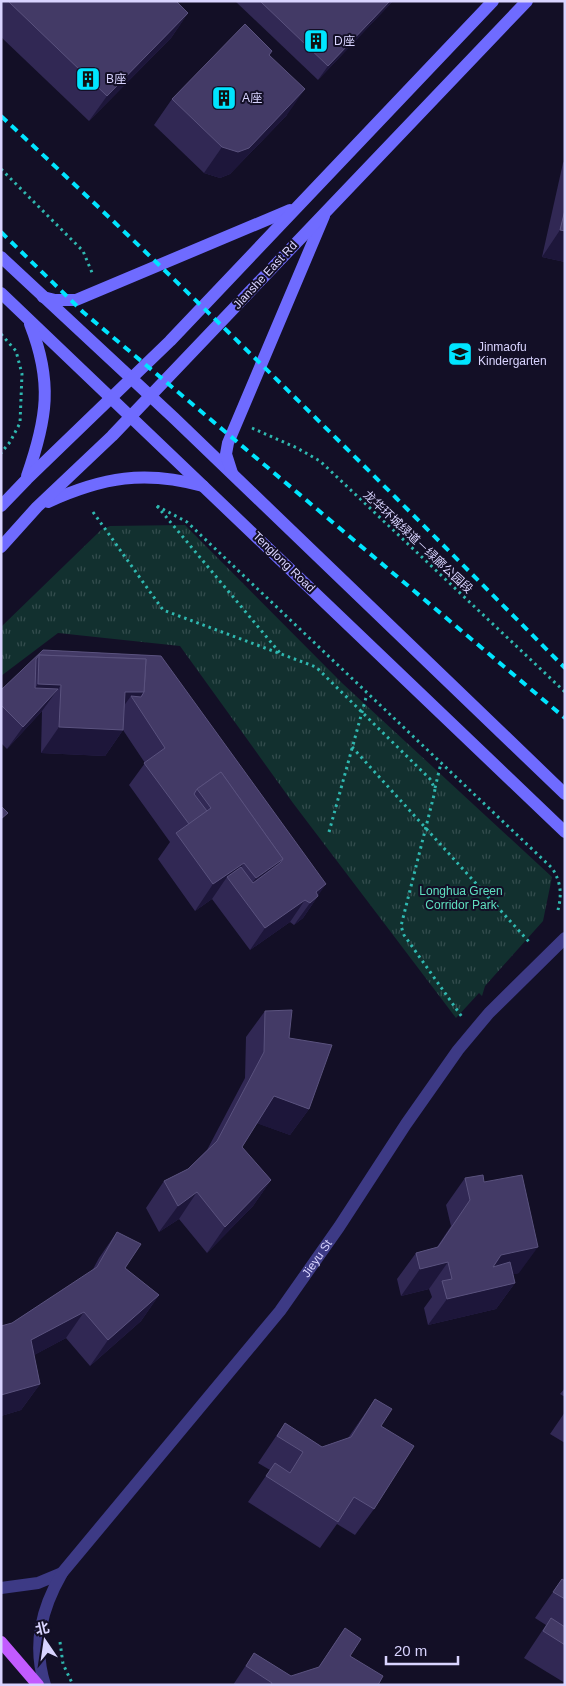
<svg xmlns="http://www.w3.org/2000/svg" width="566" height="1686" font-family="Arial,'Noto Sans SC',sans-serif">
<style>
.park{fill:url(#park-tufts)}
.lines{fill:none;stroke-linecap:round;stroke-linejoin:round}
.path{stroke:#2fb8b0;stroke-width:3;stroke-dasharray:2.5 4;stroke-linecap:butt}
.street{stroke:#3d3a85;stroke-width:12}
.secondary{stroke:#6f6bff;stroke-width:12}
.primary{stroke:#c25bff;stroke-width:12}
.rail{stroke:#00e5ff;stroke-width:4;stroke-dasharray:8 6;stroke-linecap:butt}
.wall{fill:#312854}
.shaded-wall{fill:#1d163a}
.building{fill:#433a66;stroke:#5a527e}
.labels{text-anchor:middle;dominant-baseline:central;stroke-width:4;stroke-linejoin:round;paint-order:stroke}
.poi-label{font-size:12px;fill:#d9d4ff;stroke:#130f26;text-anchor:start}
.street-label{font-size:12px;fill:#d9d4ff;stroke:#130f26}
.park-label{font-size:12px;fill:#5fe0c0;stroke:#130f26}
</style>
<defs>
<pattern id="park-tufts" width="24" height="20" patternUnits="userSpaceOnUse" patternTransform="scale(1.25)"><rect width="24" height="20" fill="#12302f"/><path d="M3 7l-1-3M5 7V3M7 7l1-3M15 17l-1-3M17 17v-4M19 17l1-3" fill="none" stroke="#344d4e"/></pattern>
</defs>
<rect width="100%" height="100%" fill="#130f26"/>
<polygon class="park" points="185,525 342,683 552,877 543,921 485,986 482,996 479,993 456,1018 293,803 180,646 58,633 1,676 1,627 101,530 110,526"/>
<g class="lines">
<g class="path">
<polyline points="1,169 83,251 93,275"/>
<polyline points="1,334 16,351 22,374 20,423 10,442 1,453"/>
<polyline points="252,428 297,448 320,461 565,692"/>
<path d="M 157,506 L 187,522 L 552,868 C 561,882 562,894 558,910"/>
<polyline points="157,506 280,653"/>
<polyline points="93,512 163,610 316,667 430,779 435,789 434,795 401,926 404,935 462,1017"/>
<polyline points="352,747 531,944"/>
<polyline points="435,788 441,763"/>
<polyline points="329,832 367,694"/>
<polyline points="60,1642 63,1664 73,1685"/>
</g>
<g class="street">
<polyline points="1,1588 38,1583 62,1573"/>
<path id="s1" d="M 45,1685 C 32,1644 42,1608 62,1573 L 280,1311 L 339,1227 L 406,1124 L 458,1050 L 489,1013 L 565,938"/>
</g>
<g class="secondary">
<polyline points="1,257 174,418 565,794"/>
<polyline points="1,293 565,832"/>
<polyline points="43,297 55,300 76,300 290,210"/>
<polyline points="232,473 226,454 228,443 324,216"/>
<path d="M 27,476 C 47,419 53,382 30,324"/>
<path d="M 48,502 C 103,477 145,470 203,486"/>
<polyline points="1,506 27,479 170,341 493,1"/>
<polyline points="1,547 37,507 112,436 527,1"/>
</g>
<polyline class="primary" points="1,1642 38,1685"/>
<g class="rail">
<path d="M 1,116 C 195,295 380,481 565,668"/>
<polyline points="1,232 83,312 565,718"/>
</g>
</g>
<g class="wall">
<polygon points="1,1 176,1 188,13 171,38 89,121 1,37"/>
<polygon points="235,1 393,1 318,80"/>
<polygon points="272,51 269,55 287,115 230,174 220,178 204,173 154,125 172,99"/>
<polygon points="565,160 565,262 542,257 563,163"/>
<polygon points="43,650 161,656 318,896 303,918 294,925 290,922 250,950 212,899 195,911 158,859 170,842 129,785 145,763 123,730 105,756 41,753 42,711 7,749 1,743 1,690"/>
<polygon points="265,1011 289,1038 309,1109 290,1135 257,1123 242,1147 271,1180 253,1206 207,1253 179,1219 159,1232 146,1208 164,1181 188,1169 207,1150 245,1078 246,1037"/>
<polygon points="465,1178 484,1182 519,1273 513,1274 515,1283 496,1309 428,1325 424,1308 432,1297 429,1289 401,1296 397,1279 416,1253 437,1247 451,1226 446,1205"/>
<polygon points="117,1232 125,1268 159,1295 141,1321 90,1366 66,1338 34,1355 40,1384 21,1410 1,1416 1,1326 12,1323 92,1271 99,1258"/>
<polygon points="565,1388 565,1397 560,1394"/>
<polygon points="375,1399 381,1426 374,1509 355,1535 337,1524 320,1548 248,1502 270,1470 258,1463 285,1423 322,1447 348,1438"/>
<polygon points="565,1412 565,1443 550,1434"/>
<polygon points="562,1579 565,1581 565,1683 524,1658 546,1625 535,1618"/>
<polygon points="345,1628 350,1656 378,1685 233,1685 254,1653 291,1676 318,1668"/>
</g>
<g class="shaded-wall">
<polygon points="390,1 393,1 318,80 328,66"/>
<polygon points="188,13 171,38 89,121 107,96"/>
<polygon points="305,89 287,115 230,174 220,178 204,173 222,147"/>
<polygon points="560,230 565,231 565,262 542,257"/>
<polygon points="38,684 61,685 42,711 7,749 23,727 19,711"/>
<polygon points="125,692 144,692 136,704 131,696 115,718"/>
<polygon points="59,727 123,730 105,756 41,753"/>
<polygon points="283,859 265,885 242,897 256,878"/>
<polygon points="244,863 231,882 227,877 212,899 195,911 213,884"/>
<polygon points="326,884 303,918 294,925 310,903 316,892"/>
<polygon points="305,900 290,922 250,950 265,928"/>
<polygon points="274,1096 309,1109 290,1135 256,1123"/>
<polygon points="271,1180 253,1206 207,1253 225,1227"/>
<polygon points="197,1192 179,1219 159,1232 178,1206"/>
<polygon points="538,1247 519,1273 483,1281 501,1255"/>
<polygon points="448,1262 429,1289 401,1296 420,1269"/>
<polygon points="515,1283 496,1309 428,1325 447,1299"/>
<polygon points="159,1295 141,1321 90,1366 108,1340"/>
<polygon points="84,1312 66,1338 12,1367 31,1340"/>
<polygon points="40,1384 21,1410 1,1416 1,1395"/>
</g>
<g class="building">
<polygon points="8,1 176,1 188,13 107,96"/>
<polygon points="260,1 390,1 328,66"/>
<polygon points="245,24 272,51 269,55 305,89 249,148 238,152 222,147 172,99"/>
<polygon points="565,210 565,231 560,230"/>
<polygon points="43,650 161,656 326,884 316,892 318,896 310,903 305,900 265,928 227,877 241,867 253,883 280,863 283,859 221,772 197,789 194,794 207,811 189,824 144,763 165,748 131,696 141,697 144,692 146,659 39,655 36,659 35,688 58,689 23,727 1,705 1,690"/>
<polygon points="39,655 146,659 144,692 125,692 123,730 59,727 61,685 38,684"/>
<polygon points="221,772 283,859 256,878 244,863 213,884 176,833 211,808 197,789"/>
<polygon points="1,806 8,813 1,819"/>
<polygon points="292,1010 289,1038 332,1045 309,1109 274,1096 242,1147 271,1180 225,1227 197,1192 178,1206 164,1181 188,1169 217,1141 264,1052 265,1011"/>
<polygon points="483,1175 484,1182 522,1175 538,1247 501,1255 493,1267 510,1262 515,1283 447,1299 442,1281 452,1279 448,1262 420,1269 416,1253 438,1247 470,1200 465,1178"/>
<polygon points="117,1232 141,1244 125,1268 159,1295 108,1340 84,1312 31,1340 40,1384 1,1395 1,1326 12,1323 97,1267"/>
<polygon points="375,1399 392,1409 381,1426 414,1446 374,1509 354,1497 338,1522 266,1476 275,1463 290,1473 303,1452 277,1436 285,1423 322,1447 351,1437"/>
<polygon points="562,1579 565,1581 565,1599 553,1592"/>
<polygon points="551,1618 565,1627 565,1645 543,1631"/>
<polygon points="345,1628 361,1639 350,1656 383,1676 378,1685 271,1685 272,1683 246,1666 254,1653 291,1676 319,1667"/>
</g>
<defs>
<symbol id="building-square" viewBox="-11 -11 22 22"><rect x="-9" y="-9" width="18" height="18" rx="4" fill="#00e5ff" stroke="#130f26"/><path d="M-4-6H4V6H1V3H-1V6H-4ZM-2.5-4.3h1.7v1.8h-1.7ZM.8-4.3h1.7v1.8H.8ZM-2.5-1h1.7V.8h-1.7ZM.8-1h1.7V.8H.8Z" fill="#111"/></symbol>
<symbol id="school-square" viewBox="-11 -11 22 22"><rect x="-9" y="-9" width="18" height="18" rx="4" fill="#00e5ff" stroke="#130f26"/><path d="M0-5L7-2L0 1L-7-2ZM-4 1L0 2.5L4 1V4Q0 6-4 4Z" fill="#111"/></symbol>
</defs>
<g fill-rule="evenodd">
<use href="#building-square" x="302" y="27" width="28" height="28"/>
<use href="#building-square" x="74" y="65" width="28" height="28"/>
<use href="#building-square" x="210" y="84" width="28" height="28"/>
<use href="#school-square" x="446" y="340" width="28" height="28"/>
</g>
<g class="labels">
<g class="poi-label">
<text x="334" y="41">D座</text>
<text x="106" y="79">B座</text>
<text x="242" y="98">A座</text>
<text x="478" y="347">Jinmaofu<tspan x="478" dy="14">Kindergarten</tspan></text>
</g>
<g class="street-label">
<text transform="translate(265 275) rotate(-47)">Jianshe East Rd</text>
<text transform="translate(418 542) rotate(43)">龙华环城绿道－绿廊公园段</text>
<text transform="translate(284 562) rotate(44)">Tenglong Road</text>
<text stroke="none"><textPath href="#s1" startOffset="522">Jieyu St</textPath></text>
</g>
<g class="park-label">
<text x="461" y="891">Longhua Green<tspan x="461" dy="14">Corridor Park</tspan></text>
</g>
</g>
<rect width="566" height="1686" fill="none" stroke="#d9d4ff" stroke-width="5"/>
<g transform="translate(45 1641) rotate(347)" stroke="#130f26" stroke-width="4" paint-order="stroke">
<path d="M0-4L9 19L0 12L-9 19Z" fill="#d9d4ff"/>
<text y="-8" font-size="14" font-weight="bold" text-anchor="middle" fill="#d9d4ff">北</text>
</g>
<path d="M386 1656v8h72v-8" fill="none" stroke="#d9d4ff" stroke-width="2.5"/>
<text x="394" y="1656" font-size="15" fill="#d9d4ff" stroke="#130f26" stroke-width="4" paint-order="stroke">20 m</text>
</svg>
